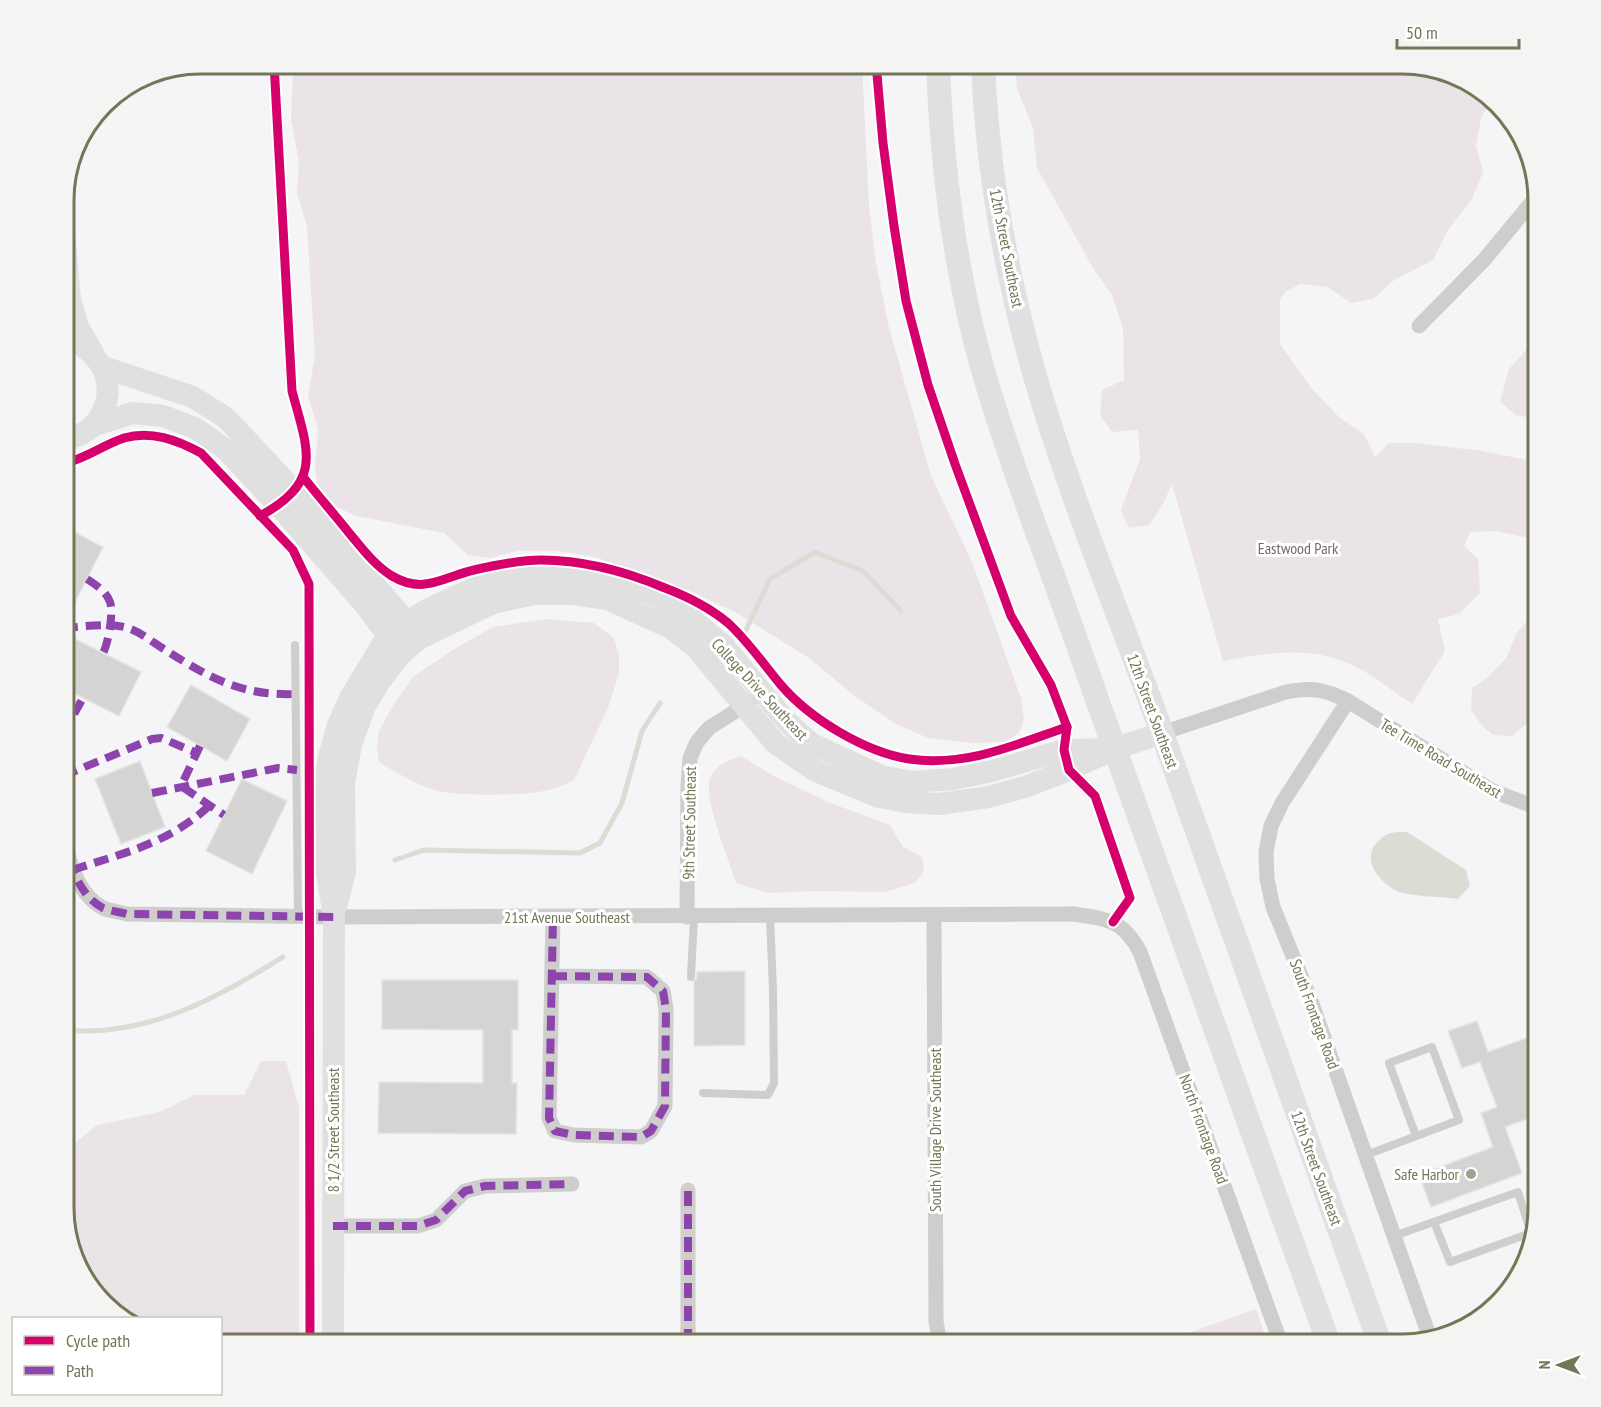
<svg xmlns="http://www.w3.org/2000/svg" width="1601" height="1407" font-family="'PT Sans Narrow',sans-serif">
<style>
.green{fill:#eae4e9}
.water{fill:#dddcd4}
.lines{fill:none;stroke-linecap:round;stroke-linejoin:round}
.stream{stroke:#dddcd4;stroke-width:5}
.building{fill:#d5d4d3;stroke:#e4e4e5;stroke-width:1.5}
.lane{stroke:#cececc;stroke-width:8}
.street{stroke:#cececc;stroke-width:15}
.secondary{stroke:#e1e0e0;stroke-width:22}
.primary{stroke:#e1e0e0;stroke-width:24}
.quiet{stroke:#8e44ad;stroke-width:8;stroke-dasharray:15 8;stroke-linecap:butt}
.cycleway-casing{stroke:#fff;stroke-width:13}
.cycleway{stroke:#d6006c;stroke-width:9}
.poi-dot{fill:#a2a18f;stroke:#fff;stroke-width:2}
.labels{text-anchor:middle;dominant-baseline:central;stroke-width:6;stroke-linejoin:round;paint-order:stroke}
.street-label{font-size:16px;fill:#757557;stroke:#fff}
.park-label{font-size:16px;fill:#7e6273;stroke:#fff}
.poi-label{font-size:16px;fill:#757557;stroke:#fff;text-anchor:end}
.rim{fill:none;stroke:#757557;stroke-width:3}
</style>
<rect width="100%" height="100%" fill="#f5f4f6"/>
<g class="green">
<polygon points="293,63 862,63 869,206 876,263 888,324 931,476 972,562 1021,698 1024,720 1019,733 1005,742 972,743 928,738 896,724 856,697 809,658 735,612 691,592 595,557 558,551 517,551 490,558 468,555 444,533 356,516 333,505 318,493 315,467 318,430 308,395 315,356 307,226 297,193 299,161 291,120"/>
<path d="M 1015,63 L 1402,63 L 1453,73 L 1492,99 L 1481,118 L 1476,145 L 1483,172 L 1472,199 L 1448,230 L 1433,260 L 1394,280 L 1373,299 L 1351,303 L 1328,287 L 1300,284 L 1285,292 L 1280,300 L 1280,344 L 1312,389 L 1340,418 L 1364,434 L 1375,457 L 1389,443 L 1415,443 L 1482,451 L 1538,462 L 1538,532 L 1528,538 L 1496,531 L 1470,532 L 1464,546 L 1478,559 L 1480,593 L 1459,614 L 1438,619 L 1445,651 L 1412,704 C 1393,692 1374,675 1354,666 C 1311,645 1268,653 1223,661 L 1172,484 L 1163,504 L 1149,525 L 1129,528 L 1121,510 L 1140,459 L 1138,430 L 1112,432 L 1100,415 L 1102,390 L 1124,380 L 1123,328 L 1112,295 L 1093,268 L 1037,168 L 1033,128 L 1017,88 Z"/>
<polygon points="1538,340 1538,422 1532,418 1516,415 1500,402 1509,369 1531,344"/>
<polygon points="1532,615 1538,615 1538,702 1529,722 1512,736 1493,735 1482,726 1471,710 1472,688 1488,677 1507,657 1516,634"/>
<path d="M 548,619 L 594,623 L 614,638 L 619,655 L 619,673 L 608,708 L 574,780 C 567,783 560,787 553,789 C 529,796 467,796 442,792 C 420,787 399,774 379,762 L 377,748 L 379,731 L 392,707 L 413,677 L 451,651 L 493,627 Z"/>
<path d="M 741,756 L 772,775 L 828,802 L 890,825 L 903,847 L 922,857 L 924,871 L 915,883 L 885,892 L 815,891 L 768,893 L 736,883 C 730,861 701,796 711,776 C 717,764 729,760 741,756 Z"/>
<polygon points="261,1061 286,1061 299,1108 299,1344 221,1344 220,1318 125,1318 103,1304 74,1260 63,1216 63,1153 97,1125 160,1112 194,1095 244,1095"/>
<polygon points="1256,1309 1268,1344 1157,1344"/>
</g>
<path class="water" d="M 1407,832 L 1466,870 L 1470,886 L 1458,899 C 1445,897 1406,896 1397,891 C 1373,878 1357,851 1388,834 C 1393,832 1401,832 1407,832 Z"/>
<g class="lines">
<g class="stream">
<polyline points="746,630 770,579 815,552 863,571 901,611"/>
<polyline points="395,860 424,850 580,853 600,843 622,803 642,731 660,703"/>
<path d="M 63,1030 C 146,1038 215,999 283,957"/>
</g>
</g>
<g class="building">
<polygon points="63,526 103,547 63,626"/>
<polygon points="73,638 141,672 119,716 63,688 63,658"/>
<polygon points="191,685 250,719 227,761 167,727"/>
<polygon points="140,761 165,827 121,844 95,779"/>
<polygon points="242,779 287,801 252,874 206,851"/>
<polygon points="745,971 745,1045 694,1046 694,982 697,978 697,972"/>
<polygon points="382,980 518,980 518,1030 512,1030 512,1083 517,1083 516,1134 378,1133 379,1082 483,1083 483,1030 382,1029"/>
<polygon points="1477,1021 1488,1052 1535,1035 1538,1044 1538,1115 1505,1127 1522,1173 1431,1207 1419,1175 1493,1147 1481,1113 1497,1107 1480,1062 1462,1068 1448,1031"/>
</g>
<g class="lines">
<g class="lane">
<polyline points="295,645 298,916"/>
<polyline points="691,977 694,917"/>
<polyline points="703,1093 768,1095 774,1083 773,990 770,916"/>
<polyline points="1366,1155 1459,1120 1432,1047 1389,1063 1416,1136"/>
<polyline points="1394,1236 1518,1192 1531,1233 1450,1262 1434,1222"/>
</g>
<g class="street">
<polyline points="1419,326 1484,260 1537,196"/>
<polyline points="1348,701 1282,803 1271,826 1266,852 1267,879 1273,907 1310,998 1430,1338"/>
<path d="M 1162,733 L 1286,692 C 1312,687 1324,689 1348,701 L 1493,791 L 1538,808"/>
<path d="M 63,838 C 70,863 78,895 103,908 C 110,911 120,912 127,914 L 334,917 L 1073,914 C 1108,919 1123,920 1140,952 L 1281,1344"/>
<polyline points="934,916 936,1321 940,1344"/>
<polyline points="687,917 688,785 690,758 697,742 709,728 750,702"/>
<polyline points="552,976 647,977 663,991 666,1009 665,1106 651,1131 641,1137 574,1135 555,1131 549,1118 553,917"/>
<polyline points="333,1226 418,1226 436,1220 465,1191 485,1186 572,1184"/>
<polyline points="688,1344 688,1190"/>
</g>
<g class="secondary">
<polyline points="63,220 70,300 78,327 92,351"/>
<polyline points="103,367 193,397 226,418 274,469 416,633"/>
<polyline points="92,426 133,413 163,416 195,428 225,449 279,506 366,606 397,648"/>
<path d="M 63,440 C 74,437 85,434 93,426 C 123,393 104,348 63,338"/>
<polyline points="337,904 345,871 344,783 351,745 364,708 380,681 401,654 420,638 493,603 534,594 574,594 607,599 671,628 696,648 775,743 814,770 879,797 907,802 939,804 989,797 1025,787 1069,770 1114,749 1162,733"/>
<polyline points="333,1344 334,917 326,866 324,786 329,757 338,725 350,698 388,635 425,611 452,598 485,584 519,576 555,573 593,577 626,584 660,598 689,617 723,645 787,722 812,744 881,776 912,782 953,779 992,771 1064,750 1114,749"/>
</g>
<g class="primary">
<path d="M 938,63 C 941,150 951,239 971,324 C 987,392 1011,458 1034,524 C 1056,583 1077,642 1098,702 C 1173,916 1252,1130 1329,1344"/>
<path d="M 983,63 C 987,169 1006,274 1035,376 C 1070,497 1119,614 1162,733 C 1235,936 1307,1140 1380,1344"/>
</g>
<g class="quiet">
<path d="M 87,579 C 96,585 106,591 110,602 C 114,612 108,644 103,653"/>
<path d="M 63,628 C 84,627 107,622 128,628 C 141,632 155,644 167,651 C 211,679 243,696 296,694"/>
<polyline points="63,734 83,698"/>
<polyline points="200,746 181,786 224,815"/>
<polyline points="63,776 152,739 161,738 197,753"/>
<polyline points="152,793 278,768 297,770"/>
<path d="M 63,838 C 70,863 78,895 103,908 C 110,911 120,912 127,914 L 334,917"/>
<path d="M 72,870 C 124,853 169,843 209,806"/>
<polyline points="552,976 647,977 663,991 666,1009 665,1106 651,1131 641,1137 574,1135 555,1131 549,1118 553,917"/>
<polyline points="333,1226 418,1226 436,1220 465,1191 485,1186 572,1184"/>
<polyline points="688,1344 688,1190"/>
</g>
<defs>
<g id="cycleway">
<polyline points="876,63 883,143 894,226 906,301 928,385 955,464 1011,616 1051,685 1067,727 1064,750 1069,770 1095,796 1130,898 1113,922"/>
<path d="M 63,464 C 87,458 103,445 124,438 C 151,430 177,440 201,453 L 293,550 L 309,584 L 310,1344"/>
<path d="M 304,478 C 319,497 335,515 350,534 C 362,548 375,566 392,576 C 424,595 443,577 474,570 C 496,565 519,560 541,560 C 582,560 627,572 665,588 C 686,596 710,608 728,623 C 748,641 764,665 781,685 C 810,719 865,752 909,759 C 966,767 1015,745 1067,727"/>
<path d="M 260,516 C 324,481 308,451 292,391 L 274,63"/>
</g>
</defs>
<use href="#cycleway" class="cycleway-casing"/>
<use href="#cycleway" class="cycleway"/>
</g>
<circle class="poi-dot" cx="1471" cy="1174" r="6"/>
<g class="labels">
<g class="street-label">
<text transform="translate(1007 248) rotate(79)">12th Street Southeast</text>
<text transform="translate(760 689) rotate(47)">College Drive Southeast</text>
<text transform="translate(1153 711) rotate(70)">12th Street Southeast</text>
<text transform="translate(1441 758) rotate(31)">Tee Time Road Southeast</text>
<text transform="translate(689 823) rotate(-89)">9th Street Southeast</text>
<text x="567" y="917">21st Avenue Southeast</text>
<text transform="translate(1315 1014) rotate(70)">South Frontage Road</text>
<text transform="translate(1204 1129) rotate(70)">North Frontage Road</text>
<text transform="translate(333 1130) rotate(-90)">8 1/2 Street Southeast</text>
<text transform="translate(935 1130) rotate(-90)">South Village Drive Southeast</text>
<text transform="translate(1317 1168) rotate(70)">12th Street Southeast</text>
</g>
<g class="park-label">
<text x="1298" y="548">Eastwood Park</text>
</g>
<g class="poi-label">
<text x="1459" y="1174">Safe Harbor</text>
</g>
</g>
<path d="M0 0H1601V1407H0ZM200 74H1402A126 126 0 0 1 1528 200V1208A126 126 0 0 1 1402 1334H200A126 126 0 0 1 74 1208V200A126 126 0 0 1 200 74Z" fill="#f4f4f2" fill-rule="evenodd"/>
<path class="rim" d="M200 74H1402A126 126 0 0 1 1528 200V1208A126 126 0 0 1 1402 1334H200A126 126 0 0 1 74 1208V200A126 126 0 0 1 200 74Z"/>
<rect x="12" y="1317" width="210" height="78" fill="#ffffff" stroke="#c8c8bc" stroke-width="1.5"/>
<rect x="24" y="1336" width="30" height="9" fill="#d6006c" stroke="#c8c8bc" stroke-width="1.5"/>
<text x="66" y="1347" font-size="18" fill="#757557">Cycle path</text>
<rect x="24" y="1366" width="30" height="9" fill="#8e44ad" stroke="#c8c8bc" stroke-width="1.5"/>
<text x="66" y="1377" font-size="18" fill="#757557">Path</text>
<g transform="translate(1559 1365) rotate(270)" stroke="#ffffff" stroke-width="4.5" paint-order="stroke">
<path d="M0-4.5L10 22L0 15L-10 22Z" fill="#757557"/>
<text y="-9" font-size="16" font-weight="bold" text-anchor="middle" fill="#757557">N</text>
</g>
<path d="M1397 39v9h122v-9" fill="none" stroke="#757557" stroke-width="3"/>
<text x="1406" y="39" font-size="18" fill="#757557" stroke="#ffffff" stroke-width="4.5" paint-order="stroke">50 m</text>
</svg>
